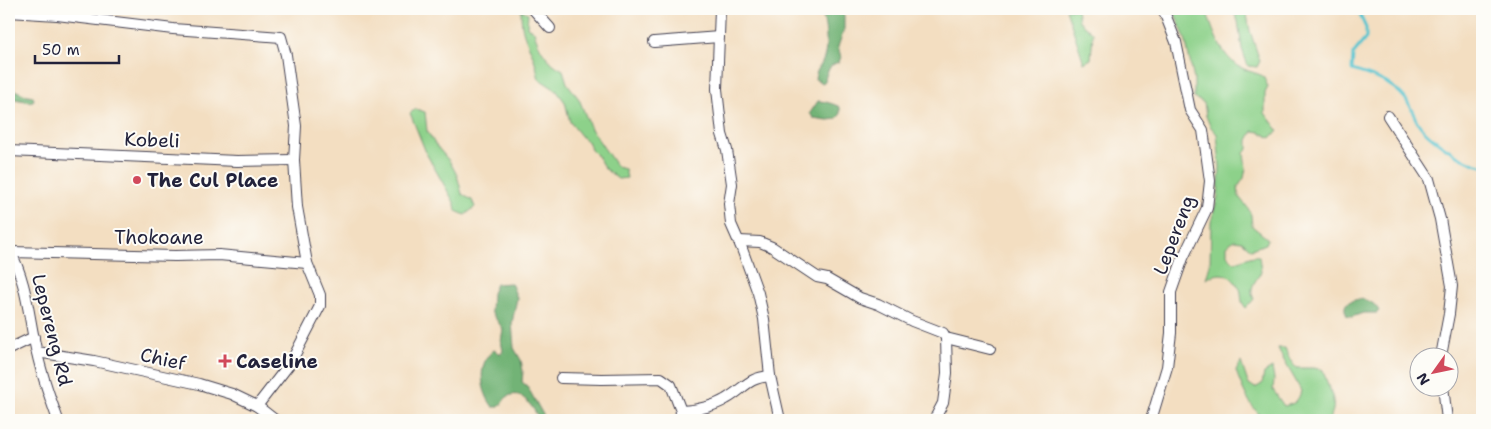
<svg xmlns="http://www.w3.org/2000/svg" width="1491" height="429" font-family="'Shantell Sans',sans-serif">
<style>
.green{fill:#8dd18a;stroke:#587a62}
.forest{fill:#72b376;stroke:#4a6a58}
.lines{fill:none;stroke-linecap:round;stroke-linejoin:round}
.stream{stroke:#58c5d0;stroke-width:3}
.minor-casing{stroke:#413e4f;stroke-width:12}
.minor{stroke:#fff;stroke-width:10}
.poi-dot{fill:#d1495b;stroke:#fdfcf7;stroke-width:2}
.labels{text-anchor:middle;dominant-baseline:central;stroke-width:4;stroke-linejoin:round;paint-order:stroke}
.street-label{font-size:19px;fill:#22223b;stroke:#fdfcf7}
.poi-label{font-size:19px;font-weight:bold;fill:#22223b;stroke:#fdfcf7;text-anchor:start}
</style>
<rect width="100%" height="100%" fill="#fdfcf7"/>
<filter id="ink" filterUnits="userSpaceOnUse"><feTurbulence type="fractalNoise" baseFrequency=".02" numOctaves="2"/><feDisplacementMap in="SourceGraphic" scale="10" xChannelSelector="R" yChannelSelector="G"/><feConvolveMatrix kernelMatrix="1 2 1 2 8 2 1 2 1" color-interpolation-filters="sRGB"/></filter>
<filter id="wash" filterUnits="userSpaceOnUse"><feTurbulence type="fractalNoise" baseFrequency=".0096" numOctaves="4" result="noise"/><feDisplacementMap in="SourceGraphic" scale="20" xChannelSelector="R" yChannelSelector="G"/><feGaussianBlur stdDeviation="1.12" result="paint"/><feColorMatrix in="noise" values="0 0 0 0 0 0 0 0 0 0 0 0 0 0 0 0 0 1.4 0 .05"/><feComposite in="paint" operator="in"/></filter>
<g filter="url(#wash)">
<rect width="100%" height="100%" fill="#f3dec1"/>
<g class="green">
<polygon points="1066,9 1077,9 1079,21 1093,33 1091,59 1084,63"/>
<path d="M 1173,9 L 1206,9 C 1213,31 1221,59 1244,69 C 1250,72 1257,73 1263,76 L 1268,87 L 1265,93 L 1265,113 L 1278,130 L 1271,138 L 1260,132 L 1253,131 L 1248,140 L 1248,149 L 1244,153 L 1246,168 L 1244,178 L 1238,187 L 1239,197 L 1248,208 L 1251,215 L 1252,226 L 1268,239 L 1266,244 L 1251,249 L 1242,241 L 1234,240 L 1227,246 L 1227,255 L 1234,262 C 1243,261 1249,255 1259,256 L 1261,272 C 1256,281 1248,288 1254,299 L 1246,308 C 1239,300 1243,298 1240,289 C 1239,288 1236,284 1235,282 C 1226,271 1217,273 1206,279 L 1210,265 L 1211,222 L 1218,196 L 1220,167 L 1217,134 L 1210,126 L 1206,116 L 1204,103 L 1194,98 L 1194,80 L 1185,38 Z"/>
<polygon points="1232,9 1246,9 1250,31 1260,61 1257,67 1248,66 1242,49 1238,21"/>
<path d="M 521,10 L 528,13 L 527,27 L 534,31 C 538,48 548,63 563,70 L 567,83 L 579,99 L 591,129 L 617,167 L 625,169 L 627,178 L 618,179 L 604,168 L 599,158 L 591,150 L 589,143 L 582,137 L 570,122 L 565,102 L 556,90 L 539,79 C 537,71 536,64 533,56 C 525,36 521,33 521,10 Z"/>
<polygon points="416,109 425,112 427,131 435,144 450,162 457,175 462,194 472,200 475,207 465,215 456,211 455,204 427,155 410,113"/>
<path d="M 1278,348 L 1285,348 L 1290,360 L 1296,368 L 1314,368 L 1323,370 C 1327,387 1341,404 1328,420 L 1265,420 C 1250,408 1242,388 1236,371 L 1241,362 L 1248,383 L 1255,388 L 1262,384 L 1264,373 L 1272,368 L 1274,379 L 1273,390 L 1284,406 C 1294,404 1298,402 1301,391 C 1294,376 1284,363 1278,348 Z"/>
</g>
<g class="forest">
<path d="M 822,9 L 839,9 L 844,15 L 844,29 L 838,47 L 841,57 L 839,62 C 830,64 826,72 825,81 L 823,83 L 815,79 C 816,69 821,67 824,58 C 828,46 826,22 821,12 Z"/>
<polygon points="12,88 23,94 33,96 34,100 31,102 9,98 9,89"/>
<path d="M 818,101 C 824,101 834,104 840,107 L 840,115 L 836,119 L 828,120 L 813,118 L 810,113 Z"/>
<path d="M 511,283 L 517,298 L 512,323 L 513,335 L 514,348 L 521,360 L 523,371 L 522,382 L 527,386 L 546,420 L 540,420 C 534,410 522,387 507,397 C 504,399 502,404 499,407 L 493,407 C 481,392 476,363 494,350 L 501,354 L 503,351 L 501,341 L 503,329 L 491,312 L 492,293 L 496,284 Z"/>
<path d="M 1359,299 C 1368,300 1374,302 1379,311 L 1377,313 L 1363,313 L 1352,317 L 1347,316 C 1342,304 1346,302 1359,299 Z"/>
</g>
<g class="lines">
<path class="stream" d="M 1357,9 L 1366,28 L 1366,38 L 1353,54 L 1352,70 C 1371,76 1390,81 1403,96 C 1410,103 1413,115 1418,123 C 1428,138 1465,163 1482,166"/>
</g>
</g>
<g filter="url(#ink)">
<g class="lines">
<defs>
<g id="minor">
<polyline points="533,9 550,28"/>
<polyline points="720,9 717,89 722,134 727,150 732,184 729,204 731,224 742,249 758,293 764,319 770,376 780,420"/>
<polyline points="9,12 57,15 173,29 281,37 286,55 296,126 294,160 297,207 307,263 320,295 320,306 291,362 257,406"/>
<polyline points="654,42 719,37"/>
<polyline points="1388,116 1429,179 1440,219 1452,286 1449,314 1441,356"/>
<polyline points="9,151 237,161 294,160"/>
<polyline points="739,241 760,242 772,247 817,277 827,279 860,298 878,304 912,321 943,333 946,338 990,349"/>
<path d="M 9,249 C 28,284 28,316 37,353 C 42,376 50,398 58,420"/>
<polyline points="11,252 175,256 219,255 307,263"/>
<polyline points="9,349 34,337"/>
<polyline points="37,352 94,361 199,384 232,394 257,406 275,420"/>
<polyline points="561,378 602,379 661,378 671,385 681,411 680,420"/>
<polyline points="1443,386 1447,420"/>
<path d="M 681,411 C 696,410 713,407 726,399 C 745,388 747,378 770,376"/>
<polyline points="934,420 943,403 947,373 946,338"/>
<polyline points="1151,420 1167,367 1171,333 1171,292 1183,258 1207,208 1210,181 1203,130 1190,110 1176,42 1163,9"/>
</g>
</defs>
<use href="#minor" class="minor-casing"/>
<use href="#minor" class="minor"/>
</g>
</g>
<g class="poi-dot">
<circle cx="137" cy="180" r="5"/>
<path d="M222.5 353.5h5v5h5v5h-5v5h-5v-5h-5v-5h5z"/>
</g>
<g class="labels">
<g class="street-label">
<text transform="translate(152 140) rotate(2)">Kobeli</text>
<text transform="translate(1174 235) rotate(-69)">Lepereng</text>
<text x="159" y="237">Thokoane</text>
<text transform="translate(52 330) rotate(76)">Lepereng Rd</text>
<text transform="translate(163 359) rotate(12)">Chief</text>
</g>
<g class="poi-label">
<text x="147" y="180">The Cul Place</text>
<text x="236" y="361">Caseline</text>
</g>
</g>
<rect width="1491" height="429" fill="none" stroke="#fdfcf7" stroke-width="30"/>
<g transform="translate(1434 372) rotate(237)"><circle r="24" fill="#fdfcf7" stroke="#a5a5ac"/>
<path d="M0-4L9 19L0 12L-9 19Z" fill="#d1495b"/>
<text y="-8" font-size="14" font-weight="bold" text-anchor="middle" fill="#22223b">N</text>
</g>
<path d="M35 55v8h84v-8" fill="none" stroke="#22223b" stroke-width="2.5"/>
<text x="42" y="55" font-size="15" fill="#22223b" stroke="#fdfcf7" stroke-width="4" paint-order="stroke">50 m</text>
</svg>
